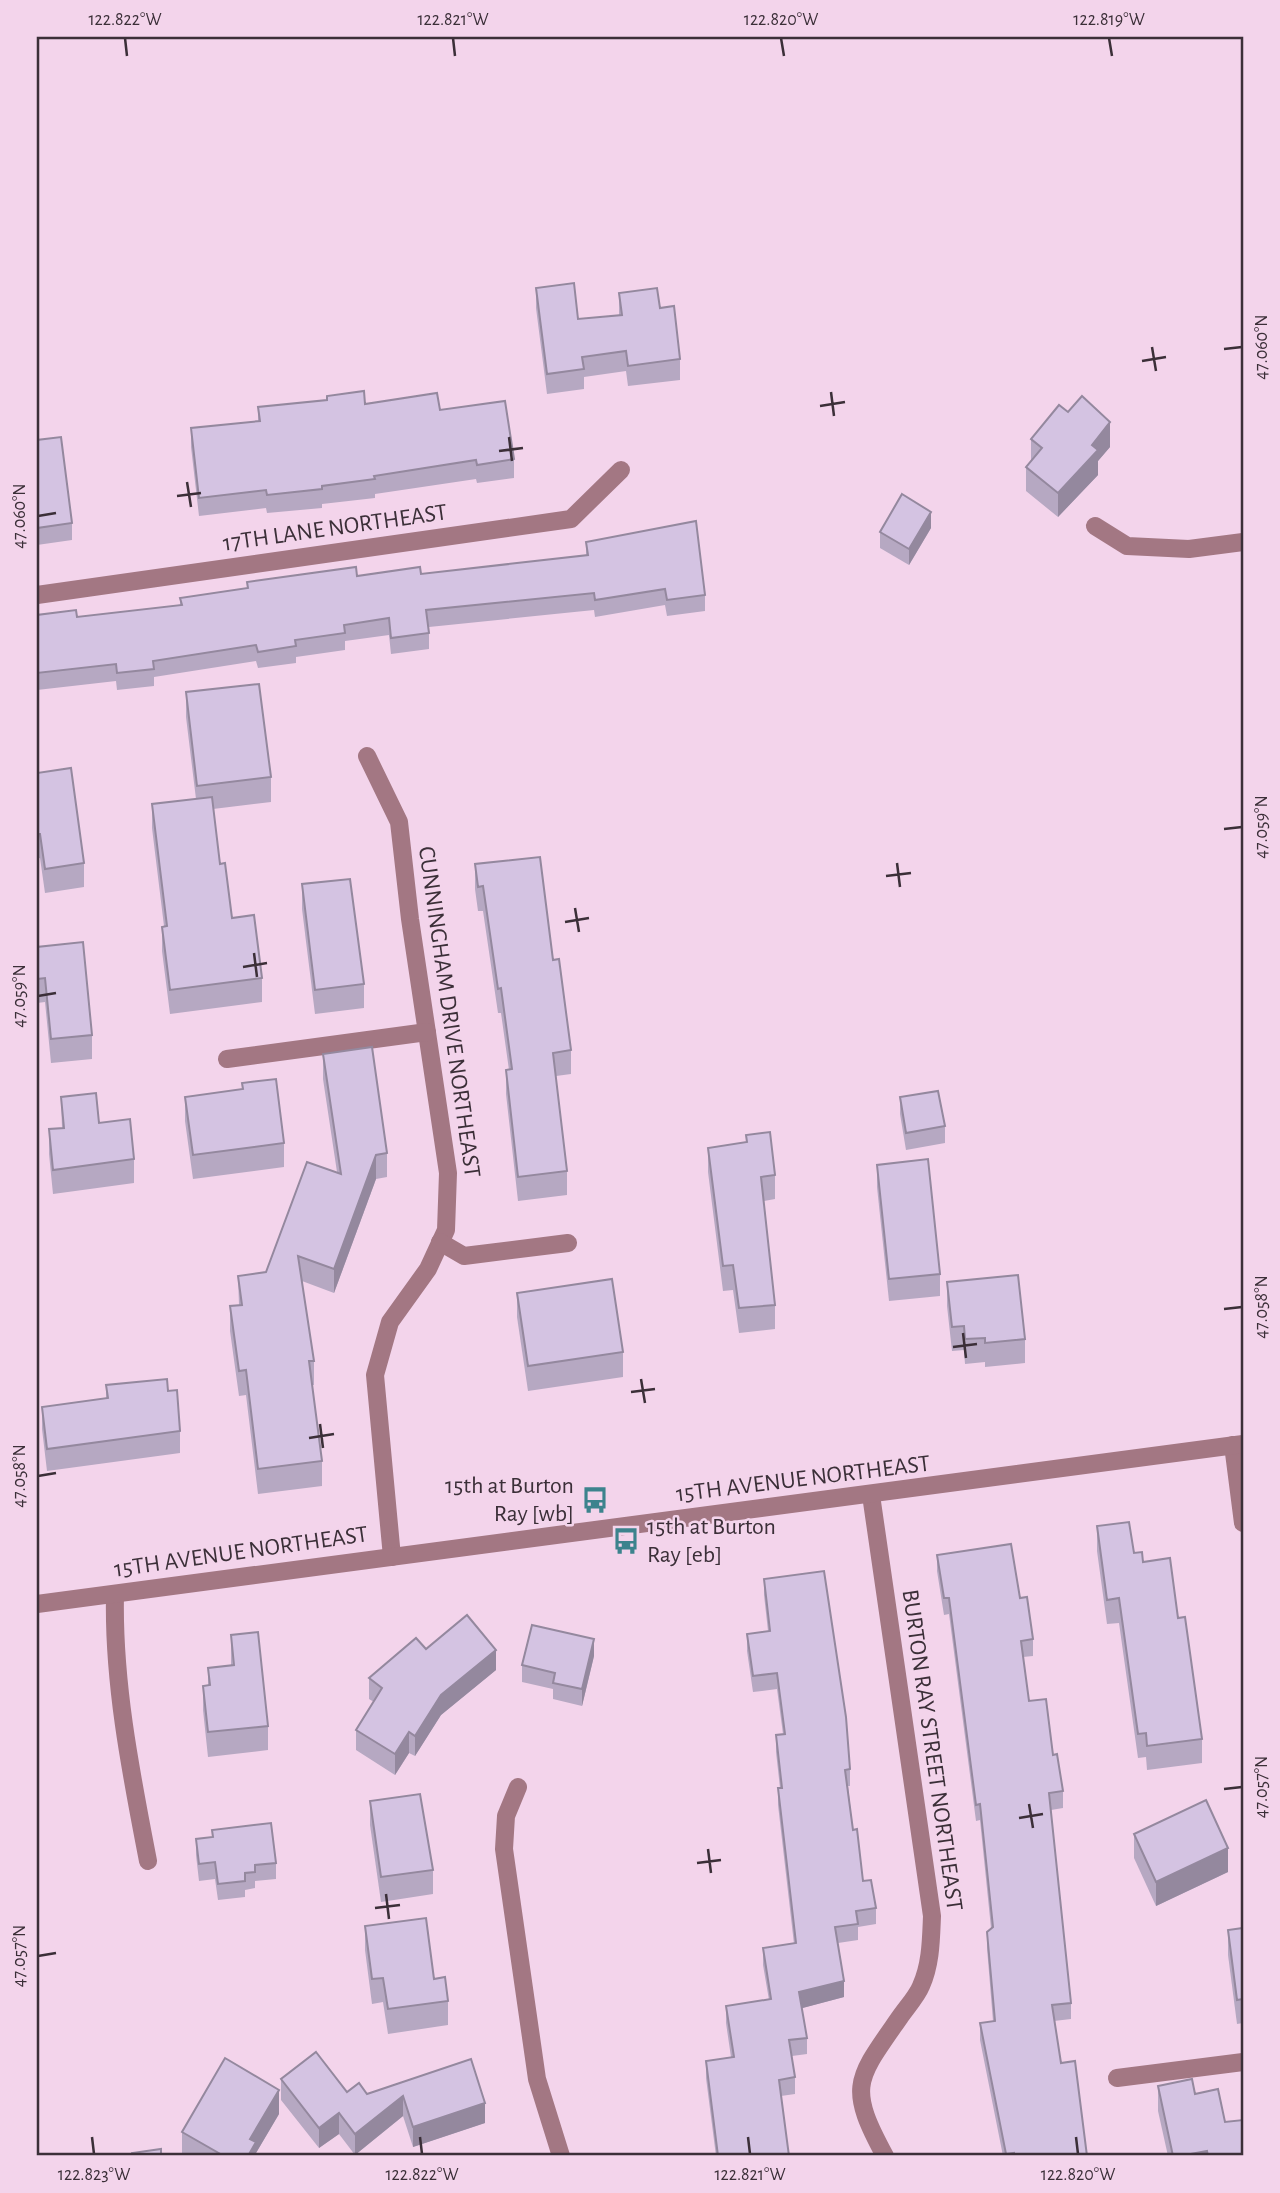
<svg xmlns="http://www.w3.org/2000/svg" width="1280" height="2193" font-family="'Alegreya Sans',sans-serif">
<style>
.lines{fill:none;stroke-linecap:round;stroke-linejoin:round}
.minor{stroke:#a37783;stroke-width:18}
.wall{fill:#b6a8c2}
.shaded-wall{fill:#94889e}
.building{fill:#d4c3e2;stroke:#94889e;stroke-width:2}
.ticks{fill:none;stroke:#3b2f38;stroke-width:2.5}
.labels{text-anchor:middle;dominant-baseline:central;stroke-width:5;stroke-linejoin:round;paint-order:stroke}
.street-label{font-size:24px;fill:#3b2f38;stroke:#f3d4eb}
.poi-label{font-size:24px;fill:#3b2f38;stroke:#f3d4eb;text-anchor:end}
.neatline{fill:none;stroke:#3b2f38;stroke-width:2.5}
.ticks-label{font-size:18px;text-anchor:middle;fill:#3b2f38}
</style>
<rect width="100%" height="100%" fill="#f3d4eb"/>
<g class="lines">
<g class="minor">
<polyline points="1095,526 1127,546 1189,549 1243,542"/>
<polyline points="37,595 571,519 621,470"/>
<polyline points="367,756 399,822 410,919 448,1173 446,1230 428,1269 390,1322 375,1375 392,1557"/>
<polyline points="227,1059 427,1032"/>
<polyline points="440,1242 464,1256 568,1243"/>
<polyline points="1233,1445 1243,1523"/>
<path d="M 871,1495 L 932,1916 C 931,1939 931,1964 921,1986 C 917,1996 907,2007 900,2017 C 856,2080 847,2086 885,2156"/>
<path d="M 115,1594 C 113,1683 131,1773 148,1861"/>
<polyline points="37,1604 1243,1444"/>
<polyline points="518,1787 506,1816 504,1849 537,2079 561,2156"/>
<polyline points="1117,2078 1243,2062"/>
</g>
</g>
<g class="wall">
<polygon points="536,288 578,319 619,315 619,293 660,308 680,359 680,380 628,386 626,371 584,377 584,389 547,394 536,308"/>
<polygon points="365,404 440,410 514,459 514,478 477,483 476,479 375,494 375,498 322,504 322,508 267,513 266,508 199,516 191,447 191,428 258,421 258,407"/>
<polygon points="1031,439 1110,447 1098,461 1098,475 1058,517 1026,491 1026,467 1031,461"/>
<polygon points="37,440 72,523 72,540 37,545"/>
<polygon points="931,528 909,565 880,548 880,532"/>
<polygon points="586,542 705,595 705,611 667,616 665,605 595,617 594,610 429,627 429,649 391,654 389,635 345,641 345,650 296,657 296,663 258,668 256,661 154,677 154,686 117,690 116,681 37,690 37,615 77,617 180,605 180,598 247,588 247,582 421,574 586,555"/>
<polygon points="186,692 271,777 271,802 213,809 220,864 232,918 262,978 262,1002 170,1014 162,951 162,927 164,926 152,828 152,804 196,799 186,717"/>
<polygon points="37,773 84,863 84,887 45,893 40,858 37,859"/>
<polygon points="475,864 553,960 571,1050 571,1074 556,1076 567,1171 567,1195 518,1201 506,1094 506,1070 509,1070 501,1013 498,1013 483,911 478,911 475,889"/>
<polygon points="302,884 364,984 364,1008 315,1014 302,909"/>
<polygon points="37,947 92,1035 92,1059 51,1063 45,1002 37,1003"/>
<polygon points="323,1054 387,1153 387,1177 376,1179 334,1293 302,1281 314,1361 314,1385 312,1385 322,1461 322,1486 258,1494 246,1395 239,1396 230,1331 230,1306 239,1305 238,1276 266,1272 337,1172 323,1079"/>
<polygon points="242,1083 284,1143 284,1167 193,1179 185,1121 185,1097 242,1089"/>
<polygon points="61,1097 99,1123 134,1159 134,1183 53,1194 49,1154 49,1129 62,1128"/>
<polygon points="900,1097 945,1126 945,1143 906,1150 900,1114"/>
<polygon points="746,1135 775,1175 775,1199 764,1201 775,1305 775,1329 739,1333 733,1290 723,1291 708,1172 708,1148 746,1143"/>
<polygon points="877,1165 940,1274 940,1296 889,1301 877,1187"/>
<polygon points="947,1282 1025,1339 1025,1363 985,1367 985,1362 965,1364 964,1350 952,1351 947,1306"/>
<polygon points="517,1293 623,1352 623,1377 528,1391 517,1317"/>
<polygon points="106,1385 168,1391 180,1431 180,1453 47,1471 42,1429 42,1407 106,1399"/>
<polygon points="1097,1526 1134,1553 1143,1562 1178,1618 1202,1739 1202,1763 1147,1770 1146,1757 1138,1758 1119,1623 1107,1624 1097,1551"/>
<polygon points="937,1555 1020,1598 1033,1639 1033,1656 1023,1657 1029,1701 1053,1755 1063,1791 1063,1808 1051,1810 1071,2003 1071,2019 1054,2021 1061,2063 1087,2156 1003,2156 980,2040 980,2023 993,2021 987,1948 987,1932 991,1928 980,1820 976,1821 949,1614 944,1615 937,1571"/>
<polygon points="764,1579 850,1769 850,1786 848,1786 853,1830 863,1881 876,1908 876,1924 858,1927 858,1940 838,1943 844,1997 802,2008 807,2038 807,2054 792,2056 795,2077 795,2094 781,2096 789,2156 716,2156 706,2078 706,2061 731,2057 726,2023 726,2006 769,2000 763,1965 763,1948 794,1944 778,1805 778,1788 780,1788 776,1752 776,1735 783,1734 777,1689 753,1692 747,1651 747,1634 768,1631 764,1595"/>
<polygon points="231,1635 268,1726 268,1750 208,1757 203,1710 203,1686 208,1685 208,1668 231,1665"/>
<polygon points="426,1649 496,1670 441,1715 415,1756 409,1753 395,1775 356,1750 356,1730 374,1702 369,1699 369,1678"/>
<polygon points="594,1656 582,1706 553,1699 553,1689 522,1682 522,1665"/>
<polygon points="370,1801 433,1870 433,1894 381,1902 370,1825"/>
<polygon points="212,1830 276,1863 276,1879 255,1881 255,1888 245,1890 245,1897 218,1900 215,1879 199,1881 196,1855 196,1839 212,1837"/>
<polygon points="1134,1834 1228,1872 1156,1906 1134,1858"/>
<polygon points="365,1926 434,1979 448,2001 448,2025 388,2034 383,2002 372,2004 365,1950"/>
<polygon points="1243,1928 1243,2023 1237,2024 1228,1955 1228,1930"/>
<polygon points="471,2059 485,2123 413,2147 403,2116 355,2155 339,2134 319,2148 281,2100 281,2079 347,2092 367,2094"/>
<polygon points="1158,2086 1195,2094 1225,2122 1243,2156 1168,2156 1158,2111"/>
<polygon points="279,2114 256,2153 256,2156 182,2156 182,2132"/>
</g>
<g class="shaded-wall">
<polygon points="1110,422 1110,447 1098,461 1098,475 1058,517 1058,493 1092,445"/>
<polygon points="931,512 931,528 909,565 909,549"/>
<polygon points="376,1155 376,1179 334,1293 334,1269"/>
<polygon points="594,1639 594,1656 582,1706 582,1689"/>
<polygon points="496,1650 496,1670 441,1715 415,1756 415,1736 441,1695"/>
<polygon points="409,1732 409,1753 395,1775 395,1754"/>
<polygon points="1228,1848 1228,1872 1156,1906 1156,1882"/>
<polygon points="844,1981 844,1997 799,2009 799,1992"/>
<polygon points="279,2090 279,2114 256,2153 256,2156 248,2156 250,2139"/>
<polygon points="403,2096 403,2116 355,2155 355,2134"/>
<polygon points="485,2103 485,2123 413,2147 413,2127"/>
<polygon points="339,2113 339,2134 319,2148 319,2128"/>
<polygon points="1207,2151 1207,2156 1180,2156"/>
</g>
<g class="building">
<polygon points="574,283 578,319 622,315 619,293 657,288 660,308 674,306 680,359 628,366 626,351 582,357 584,369 547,374 536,288"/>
<polygon points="364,391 365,404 437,393 440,410 505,401 514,459 477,465 476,460 374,476 375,479 322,486 322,489 267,495 266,490 199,498 191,428 260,421 258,407 327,400 327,396"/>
<polygon points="1082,396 1110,422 1092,445 1098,450 1058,493 1026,467 1042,448 1031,439 1059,405 1068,412"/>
<polygon points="61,437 72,523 37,528 37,440"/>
<polygon points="902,494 931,512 909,549 880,532"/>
<polygon points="696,521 705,595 667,600 665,589 595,600 594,593 426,610 429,633 391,638 389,618 344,625 345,633 295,640 296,646 258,652 256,645 153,661 154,669 117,673 116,664 37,673 37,615 76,610 77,617 182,605 180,598 248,588 247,582 356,567 357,576 420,567 421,574 588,555 586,542"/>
<polygon points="259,684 271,777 197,786 186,692"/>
<polygon points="71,768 84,863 45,869 40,834 37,834 37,773"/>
<polygon points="212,797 220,864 225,863 232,918 254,915 262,978 170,990 162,927 167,926 152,804"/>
<polygon points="540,857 553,960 559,959 571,1050 553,1053 567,1171 518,1177 506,1070 512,1069 501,988 498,989 483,886 478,887 475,864"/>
<polygon points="350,879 364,984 315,990 302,884"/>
<polygon points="83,942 92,1035 51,1039 45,978 37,979 37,947"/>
<polygon points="372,1047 387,1153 376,1155 334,1269 298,1256 314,1361 309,1361 322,1461 258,1469 246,1370 239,1371 230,1306 242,1305 238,1276 266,1272 307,1162 341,1174 323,1054"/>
<polygon points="276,1079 284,1143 193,1155 185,1097 243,1089 242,1083"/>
<polygon points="938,1091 945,1126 906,1133 900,1097"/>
<polygon points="96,1093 99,1123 130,1119 134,1159 53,1170 49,1129 64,1128 61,1097"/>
<polygon points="770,1132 775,1175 761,1177 775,1305 739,1308 733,1265 723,1266 708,1148 747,1142 746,1135"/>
<polygon points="928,1159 940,1274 889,1279 877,1165"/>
<polygon points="1018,1275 1025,1339 985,1343 985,1338 965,1339 964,1326 952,1327 947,1282"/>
<polygon points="612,1279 623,1352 528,1366 517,1293"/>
<polygon points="167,1379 168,1391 177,1390 180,1431 47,1449 42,1407 108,1398 106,1385"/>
<polygon points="1129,1522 1134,1553 1142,1552 1143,1562 1170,1558 1178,1618 1185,1617 1202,1739 1147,1746 1146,1733 1138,1734 1119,1598 1107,1600 1097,1526"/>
<polygon points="1011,1544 1020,1598 1027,1597 1033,1639 1021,1641 1029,1701 1046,1699 1053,1755 1057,1754 1063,1791 1049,1793 1071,2003 1052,2005 1061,2063 1075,2061 1087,2156 1014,2156 1014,2153 1006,2154 980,2023 995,2021 987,1932 993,1927 980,1804 976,1805 949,1598 944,1598 937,1555"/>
<polygon points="824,1571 846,1717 850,1769 845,1770 853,1830 857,1829 863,1881 871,1880 876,1908 856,1911 858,1924 835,1927 844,1981 799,1992 807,2038 789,2040 795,2077 779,2080 789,2156 718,2156 706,2061 734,2057 726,2006 771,1999 763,1948 796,1943 778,1788 782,1788 776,1735 785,1734 777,1673 753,1676 747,1634 770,1631 764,1579"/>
<polygon points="467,1615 496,1650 441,1695 415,1736 409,1732 395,1754 356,1730 382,1688 369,1678 416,1638 426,1649"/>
<polygon points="532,1625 594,1639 582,1689 553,1683 555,1673 522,1665"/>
<polygon points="258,1632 268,1726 208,1732 203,1686 210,1685 208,1668 234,1665 231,1635"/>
<polygon points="420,1794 433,1870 381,1877 370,1801"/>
<polygon points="1206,1800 1228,1848 1156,1882 1134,1834"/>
<polygon points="271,1823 276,1863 255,1865 255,1872 245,1873 245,1881 218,1884 215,1862 199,1864 196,1839 213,1837 212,1830"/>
<polygon points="426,1918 434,1979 445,1977 448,2001 388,2009 383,1978 372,1979 365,1926"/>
<polygon points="1243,1928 1243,1999 1237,2000 1228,1930"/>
<polygon points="316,2052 347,2092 359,2083 367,2094 471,2059 485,2103 413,2127 403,2096 355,2134 339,2113 319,2128 281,2079"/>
<polygon points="225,2058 279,2090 250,2139 256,2142 248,2156 224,2156 182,2132"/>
<polygon points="1192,2079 1195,2094 1218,2089 1225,2122 1243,2120 1243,2156 1208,2156 1207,2151 1180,2156 1173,2156 1158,2086"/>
<polygon points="161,2149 161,2156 132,2156 132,2153"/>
</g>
<path class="ticks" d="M 125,38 L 127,56M 453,38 L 455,56M 781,38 L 784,56M 1109,38 L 1112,56M 1152,347 L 1156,371M 1224,349 L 1242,347M 1142,361 L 1166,357M 831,392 L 834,416M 820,406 L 845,402M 509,437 L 512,461M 499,451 L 523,448M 187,482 L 191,507M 177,496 L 201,493M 38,516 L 56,513M 1224,829 L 1242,827M 897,863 L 900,887M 886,876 L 911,873M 575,908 L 579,932M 565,922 L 589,918M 254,953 L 257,977M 243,967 L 267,963M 38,996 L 56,993M 1224,1309 L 1242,1307M 963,1333 L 966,1358M 953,1347 L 977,1344M 641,1379 L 645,1403M 631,1392 L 655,1389M 320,1424 L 323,1448M 309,1438 L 334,1434M 38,1476 L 56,1473M 1224,1789 L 1242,1787M 1029,1804 L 1033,1828M 1019,1818 L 1043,1814M 708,1849 L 711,1873M 697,1863 L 721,1860M 386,1894 L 389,1919M 375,1908 L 400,1905M 38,1956 L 56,1953M 92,2137 L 94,2154M 420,2137 L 422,2154M 748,2137 L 750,2154M 1076,2137 L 1078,2154"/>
<defs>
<symbol id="bus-bare" viewBox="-9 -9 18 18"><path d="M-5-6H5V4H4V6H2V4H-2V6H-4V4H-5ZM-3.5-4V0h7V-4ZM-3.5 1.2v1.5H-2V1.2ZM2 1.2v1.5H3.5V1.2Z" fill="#3c838d" stroke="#f3d4eb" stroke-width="2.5" paint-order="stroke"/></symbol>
</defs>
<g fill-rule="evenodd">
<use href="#bus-bare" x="576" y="1481" width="38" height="38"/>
<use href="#bus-bare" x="607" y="1522" width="38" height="38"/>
</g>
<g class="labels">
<g class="street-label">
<text transform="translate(335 528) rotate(-8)">17TH LANE NORTHEAST</text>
<text transform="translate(449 1012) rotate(82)">CUNNINGHAM DRIVE NORTHEAST</text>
<text transform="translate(803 1479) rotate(-7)">15TH AVENUE NORTHEAST</text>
<text transform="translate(241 1552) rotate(-8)">15TH AVENUE NORTHEAST</text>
<text transform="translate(932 1750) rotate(82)">BURTON RAY STREET NORTHEAST</text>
</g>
<g class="poi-label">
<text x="574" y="1486">15th at Burton<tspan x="574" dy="28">Ray [wb]</tspan></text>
<text x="647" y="1527" text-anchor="start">15th at Burton<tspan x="647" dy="28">Ray [eb]</tspan></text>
</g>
</g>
<rect width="1280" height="2193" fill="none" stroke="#f3d4eb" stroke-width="77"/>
<rect x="38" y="38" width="1204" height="2116" class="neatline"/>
<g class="ticks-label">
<text x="125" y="25">122.822°W</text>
<text x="453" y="25">122.821°W</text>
<text x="781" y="25">122.820°W</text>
<text x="1109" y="25">122.819°W</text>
<text transform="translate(1261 347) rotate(-90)" y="6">47.060°N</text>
<text transform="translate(19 516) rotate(-90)" y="6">47.060°N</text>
<text transform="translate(1261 827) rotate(-90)" y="6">47.059°N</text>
<text transform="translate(19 996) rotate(-90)" y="6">47.059°N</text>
<text transform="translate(1261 1307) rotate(-90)" y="6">47.058°N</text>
<text transform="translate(19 1476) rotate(-90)" y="6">47.058°N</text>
<text transform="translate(1261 1787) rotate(-90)" y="6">47.057°N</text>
<text transform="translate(19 1956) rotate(-90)" y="6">47.057°N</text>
<text x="94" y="2180">122.823°W</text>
<text x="422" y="2180">122.822°W</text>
<text x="750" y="2180">122.821°W</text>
<text x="1078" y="2180">122.820°W</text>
</g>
</svg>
